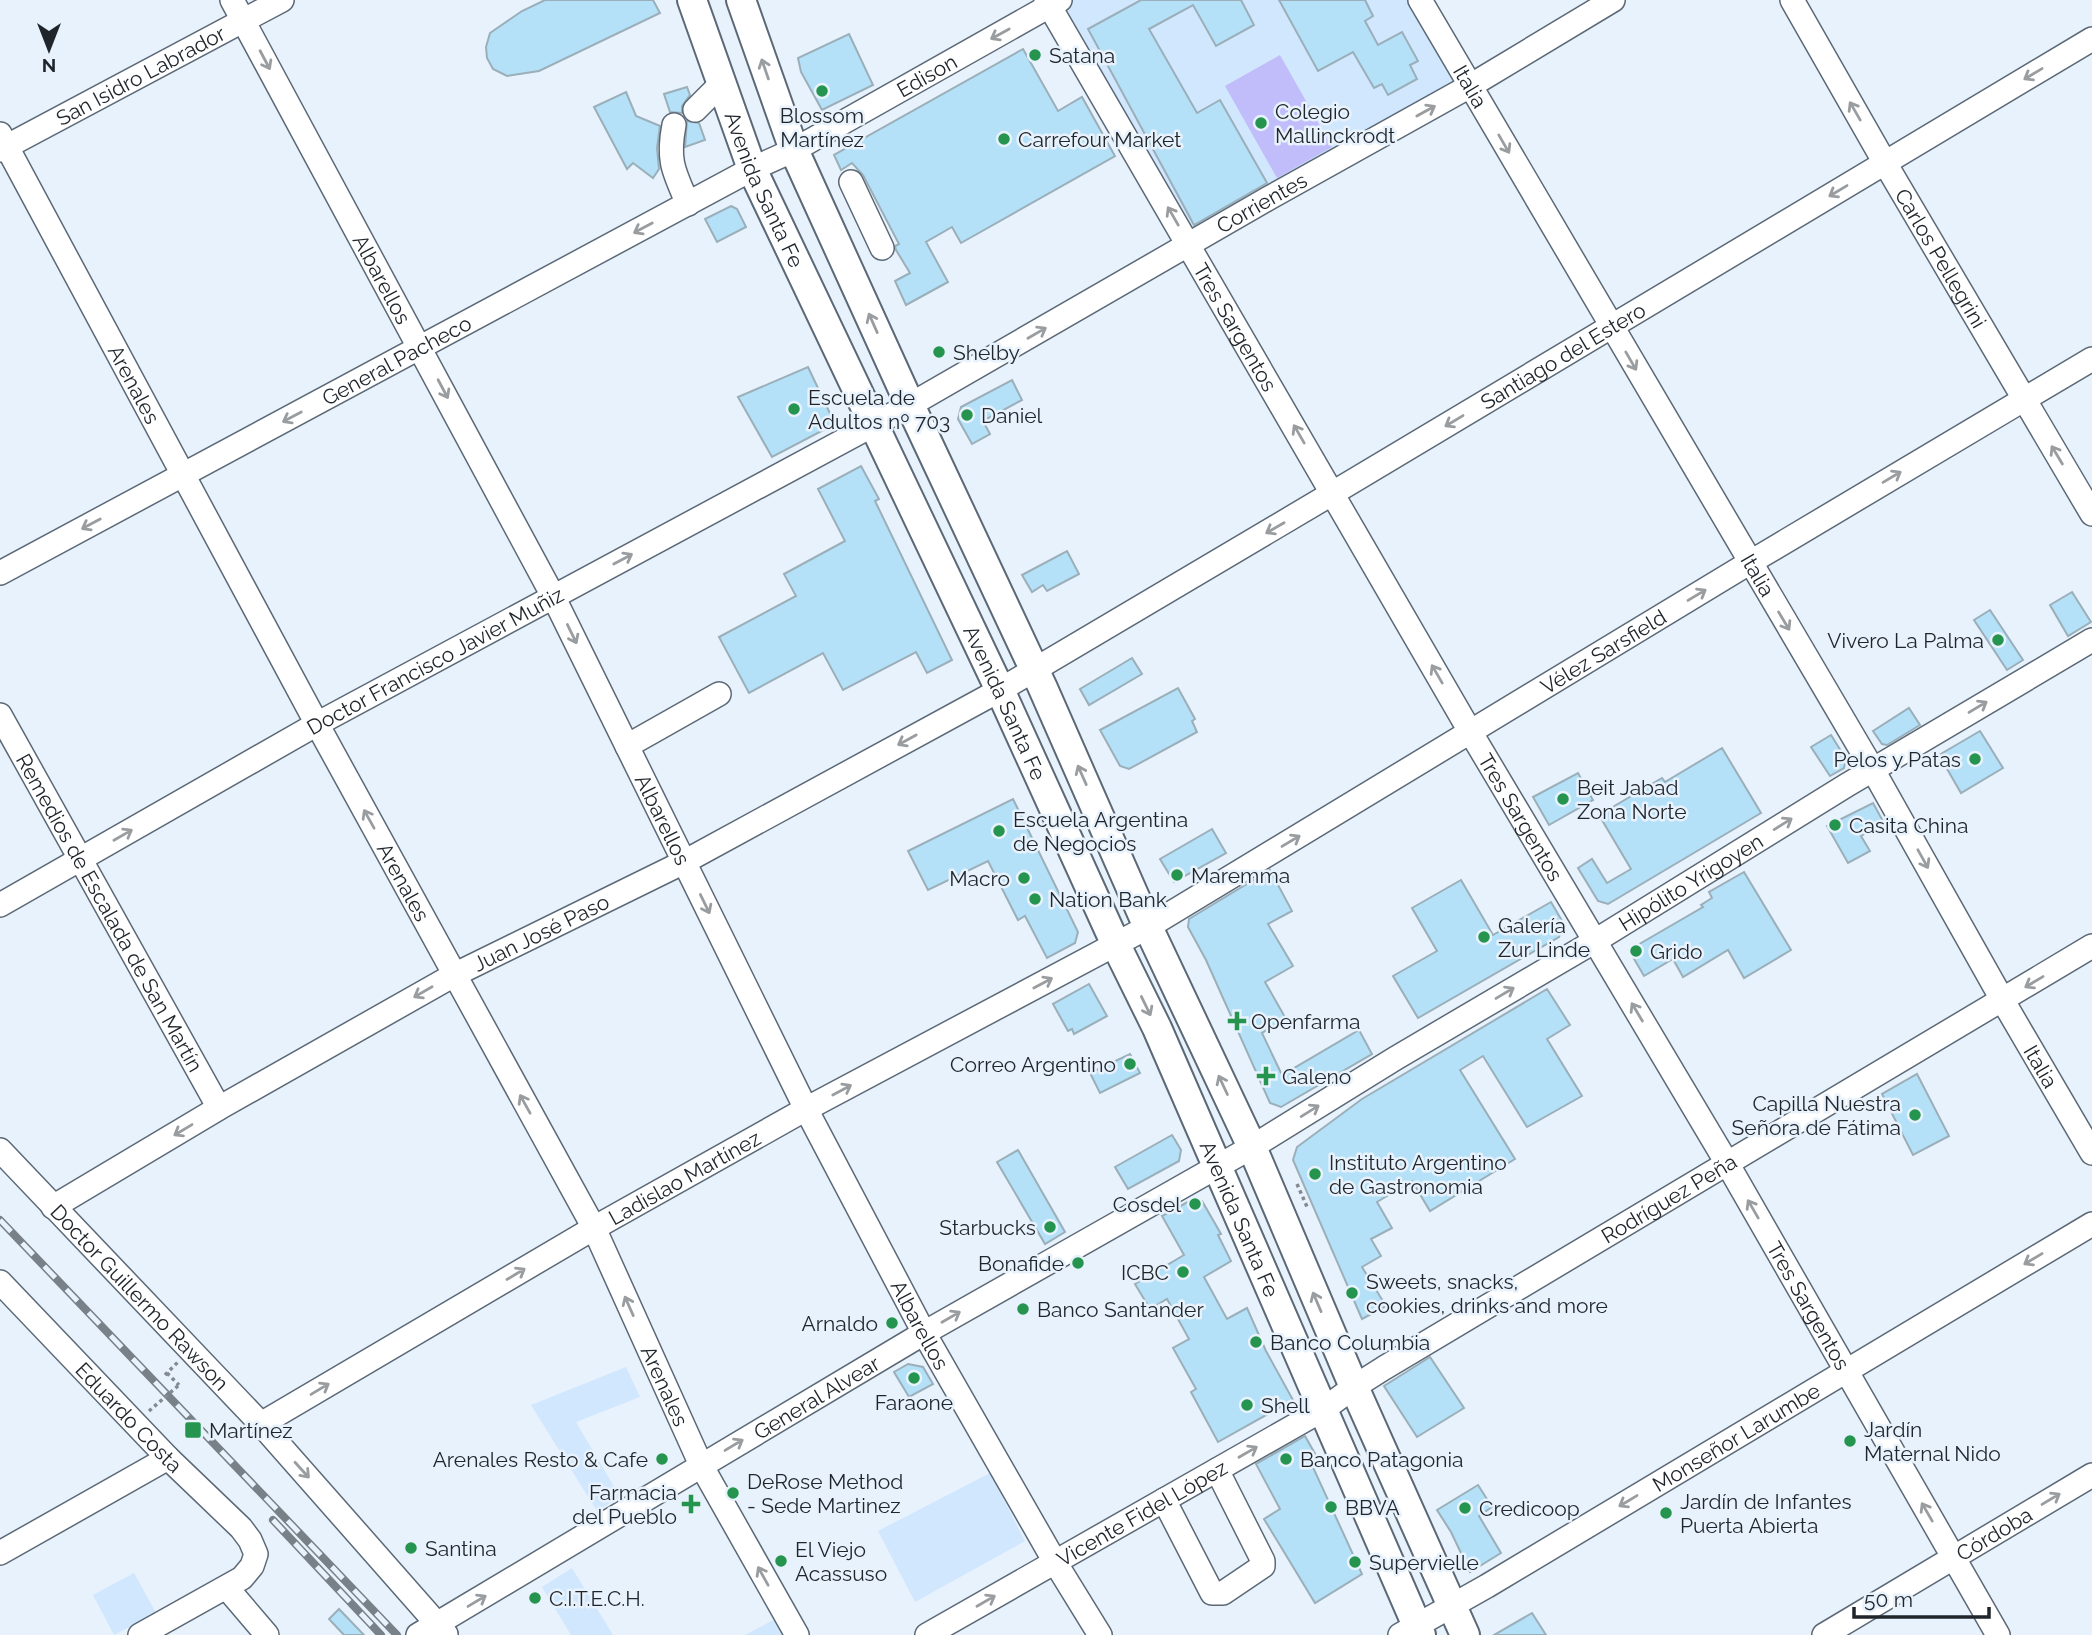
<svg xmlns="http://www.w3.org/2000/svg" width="2092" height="1635" font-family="Raleway,sans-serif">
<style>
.built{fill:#d1e7fd}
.green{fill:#c1bcfa}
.building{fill:#b4e1f8;stroke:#9aafb9;stroke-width:2}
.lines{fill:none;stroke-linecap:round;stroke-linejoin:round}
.minor-casing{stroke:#5b6977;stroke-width:26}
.major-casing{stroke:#5b6977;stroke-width:32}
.path{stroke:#838a92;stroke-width:3.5;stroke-dasharray:3.5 3.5;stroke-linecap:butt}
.minor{stroke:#fff;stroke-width:23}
.major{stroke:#fff;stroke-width:28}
.rail-casing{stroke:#788088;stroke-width:8}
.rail{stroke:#e8f2fc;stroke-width:5;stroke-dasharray:16;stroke-linecap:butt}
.path-bridge{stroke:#838a92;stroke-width:3.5;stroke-dasharray:3.5 3.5;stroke-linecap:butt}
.oneway{stroke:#9a9da0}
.poi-dot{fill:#25944e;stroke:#e8f2fc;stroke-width:2.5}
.labels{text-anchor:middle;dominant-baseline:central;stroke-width:5;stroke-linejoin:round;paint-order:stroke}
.poi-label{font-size:21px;fill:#1f252b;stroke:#e8f2fc;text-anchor:start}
.street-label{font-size:21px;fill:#1f252b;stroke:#e8f2fc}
</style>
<rect width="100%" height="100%" fill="#e8f2fc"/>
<g class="built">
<polygon points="1059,0 1420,0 1470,86 1190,245"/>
<polygon points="626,1367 640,1397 576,1422 620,1497 597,1511 531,1405"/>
<polygon points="990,1473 1025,1541 915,1602 878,1531"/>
<polygon points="572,1568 613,1635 571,1635 542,1587"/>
<polygon points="134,1573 156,1613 114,1635 93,1595"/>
<polygon points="781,1616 792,1635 745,1635"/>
</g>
<polygon class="green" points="1280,55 1332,147 1277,178 1225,86"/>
<g class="building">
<polygon points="545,0 653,0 660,13 539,71 507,76 493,69 487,58 486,47 490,33 522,11"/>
<polygon points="1141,0 1241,0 1254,25 1216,46 1193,5 1149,29 1197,113 1220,100 1267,183 1194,225 1088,29"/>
<polygon points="1279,0 1365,0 1373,16 1365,21 1378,45 1402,32 1418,61 1410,65 1417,79 1388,95 1382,84 1374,88 1353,52 1318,71"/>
<polygon points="849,34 873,85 822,110 801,72 798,58"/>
<polygon points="1023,49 1058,111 1082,97 1115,156 961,243 952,227 926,242 948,282 906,305 895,281 910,273 896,250 895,246 899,244 863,175 852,163 841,170 834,155"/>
<polygon points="687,87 690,95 682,106 682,113 670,112 664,94"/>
<polygon points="626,92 636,116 660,126 657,148 659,169 653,178 633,163 627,169 594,107"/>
<polygon points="687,121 699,123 705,140 685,147"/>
<polygon points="731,206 737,209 746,227 717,242 705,219"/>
<polygon points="808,367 835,424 772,457 738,397"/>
<polygon points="1012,380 1022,400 983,421 990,434 972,444 958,419 961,407"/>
<polygon points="861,466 879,499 875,501 952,660 927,673 916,652 843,690 823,653 749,693 719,637 796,596 784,574 845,541 818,489"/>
<polygon points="1067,551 1079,574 1047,591 1043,585 1032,592 1022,575"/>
<polygon points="2072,592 2091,622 2068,636 2050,605"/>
<polygon points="1990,610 2023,660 2007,670 1974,620"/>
<polygon points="1132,658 1142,674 1089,705 1080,689"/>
<polygon points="1178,688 1195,719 1192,721 1197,732 1129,769 1120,766 1100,730"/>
<polygon points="1909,708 1920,725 1887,745 1882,744 1873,731"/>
<polygon points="1980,731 2003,768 1961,793 1939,755"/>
<polygon points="1831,735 1846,759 1844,768 1830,776 1811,747"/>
<polygon points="1722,748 1761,813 1608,904 1598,901 1578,868 1592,859 1607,883 1631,869 1599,815 1662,778 1665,782"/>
<polygon points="1578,773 1593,800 1549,825 1533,797"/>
<polygon points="1013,799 1078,932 1075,943 1047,958 1025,916 1018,920 988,861 928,890 908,851"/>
<polygon points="1873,803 1884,823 1861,836 1870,851 1848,863 1827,826"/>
<polygon points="1212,829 1226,853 1174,882 1160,859"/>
<polygon points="1270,870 1292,911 1268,924 1293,966 1265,982 1286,1019 1262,1033 1282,1075 1359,1030 1372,1054 1281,1107 1270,1103 1206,960 1188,927 1189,919"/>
<polygon points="1744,872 1791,950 1744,978 1728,950 1683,977 1673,959 1644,976 1629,950 1703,907 1701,905 1712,898 1709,892"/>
<polygon points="1461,880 1493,935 1551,902 1564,924 1559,937 1418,1018 1393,976 1437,951 1412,908"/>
<polygon points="1089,984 1107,1016 1074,1034 1072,1029 1068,1031 1053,1004"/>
<polygon points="1547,989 1570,1025 1547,1039 1582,1096 1527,1127 1483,1056 1460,1070 1515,1159 1430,1211 1412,1181 1377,1202 1392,1228 1371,1239 1381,1256 1362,1267 1386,1306 1362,1319 1293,1160 1297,1147 1362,1099"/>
<polygon points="1130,1054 1140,1073 1100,1093 1090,1073"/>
<polygon points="1917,1074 1949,1136 1913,1155 1882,1094"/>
<polygon points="1172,1135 1181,1150 1179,1161 1128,1189 1115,1167"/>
<polygon points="1018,1150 1065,1232 1045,1244 997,1162"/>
<polygon points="1193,1199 1202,1201 1221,1234 1218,1235 1231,1261 1204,1277 1227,1319 1247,1308 1266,1351 1293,1400 1218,1442 1191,1392 1196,1389 1173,1348 1189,1339 1167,1299 1150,1309 1135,1284 1184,1255 1162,1216"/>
<polygon points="1430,1357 1464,1408 1417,1437 1384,1386"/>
<polygon points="908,1364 923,1367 933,1384 909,1397 894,1372"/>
<polygon points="1305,1436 1318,1459 1311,1463 1362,1574 1315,1603 1264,1519 1280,1509 1256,1464"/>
<polygon points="1478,1485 1492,1507 1479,1516 1501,1553 1470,1572 1451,1532 1437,1510"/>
<polygon points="339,1609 364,1635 344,1635 329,1619"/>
<polygon points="1532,1613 1546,1635 1494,1635"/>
</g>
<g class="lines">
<defs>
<g id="minor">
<path id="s1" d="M 232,0 L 553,596 L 806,1109 L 924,1333 L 1055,1562 L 1100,1635"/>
<path id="s2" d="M 1046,0 L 1471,733 L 1727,1163 L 1998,1635"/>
<path id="s3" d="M 1420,0 L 1873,770 L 2003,1001 L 2092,1153"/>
<path id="s4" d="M 1792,0 L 1885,163 L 2092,514"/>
<polyline points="695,110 722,83"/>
<path d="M 674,125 C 667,161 674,172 688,204"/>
<path id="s5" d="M 0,134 L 317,724 L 594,1228 L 701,1465 L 797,1635"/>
<path id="s6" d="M 0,150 L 282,0"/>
<polyline points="851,182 882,248"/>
<path id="s7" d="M 0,573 L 752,169 L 794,150 L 1060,0"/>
<path id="s8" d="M 0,715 L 219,1108"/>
<polyline points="627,746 719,694"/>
<path id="s9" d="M 0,905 L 317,724 L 910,405 L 1269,198 L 1470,86 L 1613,0"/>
<path id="s10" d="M 0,1150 L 261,1424 L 446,1634"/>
<path id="s11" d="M 53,1207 L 219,1108 L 454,975 L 684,862 L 1000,690 L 1333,493 L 2092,39"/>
<path id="s12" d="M 0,1282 L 168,1458 L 241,1528 L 250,1540 L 256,1554 L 252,1566 L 242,1578 L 140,1635"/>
<path id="s13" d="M 261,1424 L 594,1228 L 806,1109 L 1148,927 L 1749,563 L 2092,359"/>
<polyline points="1164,1500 1212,1593 1223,1593 1263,1566 1263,1561 1217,1470"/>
<polyline points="0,1553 168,1458"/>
<polyline points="227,1588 267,1635"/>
<path id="s14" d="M 418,1635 L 924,1333 L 1252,1147 L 1396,1058 L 1595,941 L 1847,785 L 2092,640"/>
<path id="s15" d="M 927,1635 L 1324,1409 L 1354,1387 L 1384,1368 L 2092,946"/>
<path id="s16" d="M 1400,1635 L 1487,1586 L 2092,1224"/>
<path id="s17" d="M 1824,1635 L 2092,1475"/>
</g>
<g id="major">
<path id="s18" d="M 692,0 L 752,169 L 1000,690 L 1116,945 L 1157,1028 L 1421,1635"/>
<polyline points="741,0 794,150 910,405 1042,686 1148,927 1252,1147 1354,1387 1465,1635"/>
</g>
</defs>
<use href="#minor" class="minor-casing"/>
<use href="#major" class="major-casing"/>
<g class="path">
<polyline points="1297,1184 1308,1209"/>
<polyline points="167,1373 179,1385"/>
<polyline points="165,1375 178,1362"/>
</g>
<use href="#minor" class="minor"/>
<use href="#major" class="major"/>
<defs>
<g id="rail">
<polyline points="0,1220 397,1635"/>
<polyline points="273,1520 381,1635"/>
</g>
</defs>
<use href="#rail" class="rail-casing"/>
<use href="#rail" class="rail"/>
<polyline class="path-bridge" points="149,1411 179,1385"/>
</g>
<defs><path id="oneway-shaft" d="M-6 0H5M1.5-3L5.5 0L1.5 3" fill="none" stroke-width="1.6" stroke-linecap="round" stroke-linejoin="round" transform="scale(1.75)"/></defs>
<g class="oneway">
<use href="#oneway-shaft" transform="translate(1000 34) rotate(151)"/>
<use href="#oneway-shaft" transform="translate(265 60) rotate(62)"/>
<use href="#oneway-shaft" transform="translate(765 69) rotate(-109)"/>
<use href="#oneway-shaft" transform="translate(2033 74) rotate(149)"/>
<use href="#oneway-shaft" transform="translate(1426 111) rotate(-29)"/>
<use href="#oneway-shaft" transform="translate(1855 111) rotate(-120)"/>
<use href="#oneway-shaft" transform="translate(1504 144) rotate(60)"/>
<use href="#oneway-shaft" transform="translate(1838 191) rotate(149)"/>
<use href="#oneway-shaft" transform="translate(1173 216) rotate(-120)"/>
<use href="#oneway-shaft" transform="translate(643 228) rotate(152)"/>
<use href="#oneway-shaft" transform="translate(873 323) rotate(-114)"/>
<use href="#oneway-shaft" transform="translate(1037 333) rotate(-30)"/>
<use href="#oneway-shaft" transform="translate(1631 361) rotate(60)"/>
<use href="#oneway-shaft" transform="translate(443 389) rotate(62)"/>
<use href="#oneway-shaft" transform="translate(292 417) rotate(152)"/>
<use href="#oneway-shaft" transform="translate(1454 421) rotate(149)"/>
<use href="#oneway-shaft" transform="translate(1299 434) rotate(-120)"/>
<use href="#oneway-shaft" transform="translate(2057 455) rotate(-121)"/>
<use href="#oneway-shaft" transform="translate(1892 477) rotate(-31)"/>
<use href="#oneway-shaft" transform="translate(91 524) rotate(152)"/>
<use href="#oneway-shaft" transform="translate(1275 528) rotate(150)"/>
<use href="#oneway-shaft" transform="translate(623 559) rotate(-28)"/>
<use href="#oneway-shaft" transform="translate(1697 595) rotate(-31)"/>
<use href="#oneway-shaft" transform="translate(1784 621) rotate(59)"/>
<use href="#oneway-shaft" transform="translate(572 634) rotate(64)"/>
<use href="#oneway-shaft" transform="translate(1437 674) rotate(-120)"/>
<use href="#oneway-shaft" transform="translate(1978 707) rotate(-31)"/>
<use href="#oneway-shaft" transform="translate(907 740) rotate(151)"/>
<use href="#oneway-shaft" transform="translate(1082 775) rotate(-114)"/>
<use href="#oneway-shaft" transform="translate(369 819) rotate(-119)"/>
<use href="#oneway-shaft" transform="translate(1783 824) rotate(-32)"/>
<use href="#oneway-shaft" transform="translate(123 835) rotate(-30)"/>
<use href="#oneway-shaft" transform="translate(1291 841) rotate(-31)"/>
<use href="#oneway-shaft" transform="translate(1923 859) rotate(61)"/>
<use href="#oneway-shaft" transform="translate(705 904) rotate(64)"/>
<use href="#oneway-shaft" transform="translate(2034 982) rotate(149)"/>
<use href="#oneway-shaft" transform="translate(1043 983) rotate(-28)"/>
<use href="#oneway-shaft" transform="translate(423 992) rotate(150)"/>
<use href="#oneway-shaft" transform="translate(1505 993) rotate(-31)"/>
<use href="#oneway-shaft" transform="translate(1146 1006) rotate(64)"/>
<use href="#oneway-shaft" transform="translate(1637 1012) rotate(-121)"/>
<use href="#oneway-shaft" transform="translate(1223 1085) rotate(-115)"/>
<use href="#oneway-shaft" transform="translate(842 1090) rotate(-28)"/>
<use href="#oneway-shaft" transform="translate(525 1104) rotate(-119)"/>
<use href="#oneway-shaft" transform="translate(1310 1111) rotate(-32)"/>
<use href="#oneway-shaft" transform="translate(183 1130) rotate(149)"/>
<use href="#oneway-shaft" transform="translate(1753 1209) rotate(-120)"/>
<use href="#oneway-shaft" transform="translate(2033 1259) rotate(149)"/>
<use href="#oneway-shaft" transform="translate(516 1274) rotate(-31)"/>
<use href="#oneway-shaft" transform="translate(1317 1302) rotate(-113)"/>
<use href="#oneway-shaft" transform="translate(629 1306) rotate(-114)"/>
<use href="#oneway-shaft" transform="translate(951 1317) rotate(-30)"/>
<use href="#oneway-shaft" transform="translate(320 1389) rotate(-31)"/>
<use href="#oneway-shaft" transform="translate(734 1445) rotate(-31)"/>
<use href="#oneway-shaft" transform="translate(1248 1452) rotate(-30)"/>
<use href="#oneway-shaft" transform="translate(302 1470) rotate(48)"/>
<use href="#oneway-shaft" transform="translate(2051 1499) rotate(-31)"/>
<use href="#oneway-shaft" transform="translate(1628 1501) rotate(149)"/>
<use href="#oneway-shaft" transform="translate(1927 1512) rotate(-120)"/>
<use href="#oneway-shaft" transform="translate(763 1576) rotate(-119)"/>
<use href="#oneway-shaft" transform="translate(477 1601) rotate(-31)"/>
<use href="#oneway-shaft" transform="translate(986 1601) rotate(-30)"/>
</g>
<g class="poi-dot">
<circle cx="1035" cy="55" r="7"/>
<circle cx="822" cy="91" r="7"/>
<circle cx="1261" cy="123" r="7"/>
<circle cx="1004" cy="139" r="7"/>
<circle cx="939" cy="352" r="7"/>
<circle cx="794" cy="409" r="7"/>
<circle cx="967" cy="415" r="7"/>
<circle cx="1998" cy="640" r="7"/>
<circle cx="1975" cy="759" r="7"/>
<circle cx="1563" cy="799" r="7"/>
<circle cx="1835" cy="825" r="7"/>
<circle cx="999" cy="831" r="7"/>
<circle cx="1177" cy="875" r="7"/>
<circle cx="1024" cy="878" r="7"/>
<circle cx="1035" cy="899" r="7"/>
<circle cx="1484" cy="937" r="7"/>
<circle cx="1636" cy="951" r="7"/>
<path d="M1233.5 1010.5h7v7h7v7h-7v7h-7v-7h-7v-7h7z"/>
<circle cx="1130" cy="1064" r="7"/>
<path d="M1262.5 1065.5h7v7h7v7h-7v7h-7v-7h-7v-7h7z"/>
<circle cx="1915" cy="1115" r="7"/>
<circle cx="1315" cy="1174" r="7"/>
<circle cx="1195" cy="1204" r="7"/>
<circle cx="1050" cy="1227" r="7"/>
<circle cx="1078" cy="1263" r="7"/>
<circle cx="1183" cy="1272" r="7"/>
<circle cx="1352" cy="1293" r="7"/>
<circle cx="1023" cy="1309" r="7"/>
<circle cx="892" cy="1323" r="7"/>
<circle cx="1256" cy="1342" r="7"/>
<circle cx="914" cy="1378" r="7"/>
<circle cx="1247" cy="1405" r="7"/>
<rect x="184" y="1421" width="18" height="18" rx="3.5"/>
<circle cx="1850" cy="1441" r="7"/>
<circle cx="662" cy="1459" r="7"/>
<circle cx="1286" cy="1459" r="7"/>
<circle cx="733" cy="1493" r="7"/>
<path d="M687.5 1493.5h7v7h7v7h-7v7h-7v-7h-7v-7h7z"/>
<circle cx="1331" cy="1507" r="7"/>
<circle cx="1465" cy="1508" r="7"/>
<circle cx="1666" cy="1513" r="7"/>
<circle cx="411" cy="1548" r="7"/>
<circle cx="781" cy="1561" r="7"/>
<circle cx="1355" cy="1562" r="7"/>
<circle cx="535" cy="1598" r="7"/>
</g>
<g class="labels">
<g class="poi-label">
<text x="1049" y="55">Satana</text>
<text x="1275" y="111">Colegio<tspan x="1275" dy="24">Mallinckrodt</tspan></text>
<text x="822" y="115" text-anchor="middle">Blossom<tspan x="822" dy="24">Martínez</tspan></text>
<text x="1018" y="139">Carrefour Market</text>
<text x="953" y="352">Shelby</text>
<text x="808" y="397">Escuela de<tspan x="808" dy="24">Adultos nº 703</tspan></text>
<text x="981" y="415">Daniel</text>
<text x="1984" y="640" text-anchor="end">Vivero La Palma</text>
<text x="1961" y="759" text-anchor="end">Pelos y Patas</text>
<text x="1577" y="787">Beit Jabad<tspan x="1577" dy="24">Zona Norte</tspan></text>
<text x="1013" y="819">Escuela Argentina<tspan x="1013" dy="24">de Negocios</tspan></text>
<text x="1849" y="825">Casita China</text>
<text x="1191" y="875">Maremma</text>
<text x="1010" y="878" text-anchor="end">Macro</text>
<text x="1049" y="899">Nation Bank</text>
<text x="1498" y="925">Galería<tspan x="1498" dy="24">Zur Linde</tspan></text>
<text x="1650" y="951">Grido</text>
<text x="1251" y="1021">Openfarma</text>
<text x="1116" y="1064" text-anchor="end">Correo Argentino</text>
<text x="1282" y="1076">Galeno</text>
<text x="1901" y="1103" text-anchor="end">Capilla Nuestra<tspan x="1901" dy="24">Señora de Fátima</tspan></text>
<text x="1329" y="1162">Instituto Argentino<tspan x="1329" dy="24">de Gastronomia</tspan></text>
<text x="1181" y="1204" text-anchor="end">Cosdel</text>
<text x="1036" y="1227" text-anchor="end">Starbucks</text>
<text x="1064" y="1263" text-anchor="end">Bonafide</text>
<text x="1169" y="1272" text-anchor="end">ICBC</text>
<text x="1366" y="1281">Sweets, snacks,<tspan x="1366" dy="24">cookies, drinks and more</tspan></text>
<text x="1037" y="1309">Banco Santander</text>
<text x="878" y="1323" text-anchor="end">Arnaldo</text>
<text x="1270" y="1342">Banco Columbia</text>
<text x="914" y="1402" text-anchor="middle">Faraone</text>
<text x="1261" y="1405">Shell</text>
<text x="1864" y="1429">Jardín<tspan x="1864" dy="24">Maternal Nido</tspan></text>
<text x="209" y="1430">Martínez</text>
<text x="648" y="1459" text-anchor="end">Arenales Resto &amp; Cafe</text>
<text x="1300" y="1459">Banco Patagonia</text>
<text x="747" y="1481">DeRose Method<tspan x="747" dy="24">- Sede Martinez</tspan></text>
<text x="677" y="1492" text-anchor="end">Farmacia<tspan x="677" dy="24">del Pueblo</tspan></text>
<text x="1680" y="1501">Jardín de Infantes<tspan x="1680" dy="24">Puerta Abierta</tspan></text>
<text x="1345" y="1507">BBVA</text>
<text x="1479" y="1508">Credicoop</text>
<text x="425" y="1548">Santina</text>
<text x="795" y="1549">El Viejo<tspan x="795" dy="24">Acassuso</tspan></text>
<text x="1369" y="1562">Supervielle</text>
<text x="549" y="1598">C.I.T.E.C.H.</text>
</g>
<g class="street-label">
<text stroke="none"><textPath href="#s6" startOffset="159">San Isidro Labrador</textPath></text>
<text stroke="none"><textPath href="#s7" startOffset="1052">Edison</textPath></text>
<text stroke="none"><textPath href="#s3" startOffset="100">Italia</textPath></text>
<text stroke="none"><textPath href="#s18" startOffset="203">Avenida Santa Fe</textPath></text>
<text stroke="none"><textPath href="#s9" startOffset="1444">Corrientes</textPath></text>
<text stroke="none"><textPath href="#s4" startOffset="298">Carlos Pellegrini</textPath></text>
<text stroke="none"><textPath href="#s1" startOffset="317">Albarellos</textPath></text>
<text stroke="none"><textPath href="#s2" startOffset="378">Tres Sargentos</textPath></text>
<text stroke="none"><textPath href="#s11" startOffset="1734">Santiago del Estero</textPath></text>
<text stroke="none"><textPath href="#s7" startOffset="450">General Pacheco</textPath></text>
<text stroke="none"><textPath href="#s5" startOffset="284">Arenales</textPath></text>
<text stroke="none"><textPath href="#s3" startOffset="667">Italia</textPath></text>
<text stroke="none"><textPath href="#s13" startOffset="1549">Vélez Sarsfield</textPath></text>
<text stroke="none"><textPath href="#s9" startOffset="499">Doctor Francisco Javier Muñiz</textPath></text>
<text stroke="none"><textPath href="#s18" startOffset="770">Avenida Santa Fe</textPath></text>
<text stroke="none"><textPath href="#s2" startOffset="945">Tres Sargentos</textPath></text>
<text stroke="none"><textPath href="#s1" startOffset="926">Albarellos</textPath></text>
<text stroke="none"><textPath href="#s14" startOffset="1479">Hipólito Yrigoyen</textPath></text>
<text stroke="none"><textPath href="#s5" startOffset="850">Arenales</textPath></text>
<text stroke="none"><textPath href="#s8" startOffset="226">Remedios de Escalada de San Martín</textPath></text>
<text stroke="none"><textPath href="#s11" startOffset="560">Juan José Paso</textPath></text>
<text stroke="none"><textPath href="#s3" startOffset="1234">Italia</textPath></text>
<text stroke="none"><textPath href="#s13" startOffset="490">Ladislao Martínez</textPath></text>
<text stroke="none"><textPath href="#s15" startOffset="861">Rodríguez Peña</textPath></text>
<text stroke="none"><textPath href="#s18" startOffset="1337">Avenida Santa Fe</textPath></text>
<text stroke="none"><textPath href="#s10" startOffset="203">Doctor Guillermo Rawson</textPath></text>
<text stroke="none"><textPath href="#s2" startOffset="1512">Tres Sargentos</textPath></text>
<text stroke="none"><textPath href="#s1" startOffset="1493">Albarellos</textPath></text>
<text stroke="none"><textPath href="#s5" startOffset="1418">Arenales</textPath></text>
<text stroke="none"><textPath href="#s14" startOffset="464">General Alvear</textPath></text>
<text stroke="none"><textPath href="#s12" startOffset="187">Eduardo Costa</textPath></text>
<text stroke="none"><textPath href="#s16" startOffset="390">Monseñor Larumbe</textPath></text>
<text stroke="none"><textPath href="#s15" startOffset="247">Vicente Fidel López</textPath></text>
<text stroke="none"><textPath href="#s17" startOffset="198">Córdoba</textPath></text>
</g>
</g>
<g transform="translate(49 49) rotate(180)" stroke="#e8f2fc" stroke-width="5" paint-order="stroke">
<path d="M0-5L12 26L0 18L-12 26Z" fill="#1f252b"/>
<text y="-10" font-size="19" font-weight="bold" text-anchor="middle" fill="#1f252b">N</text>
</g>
<path d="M1854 1607v10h135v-10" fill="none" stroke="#1f252b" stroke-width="3.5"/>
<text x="1864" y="1607" font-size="21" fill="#1f252b" stroke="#e8f2fc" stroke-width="5" paint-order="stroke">50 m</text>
</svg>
